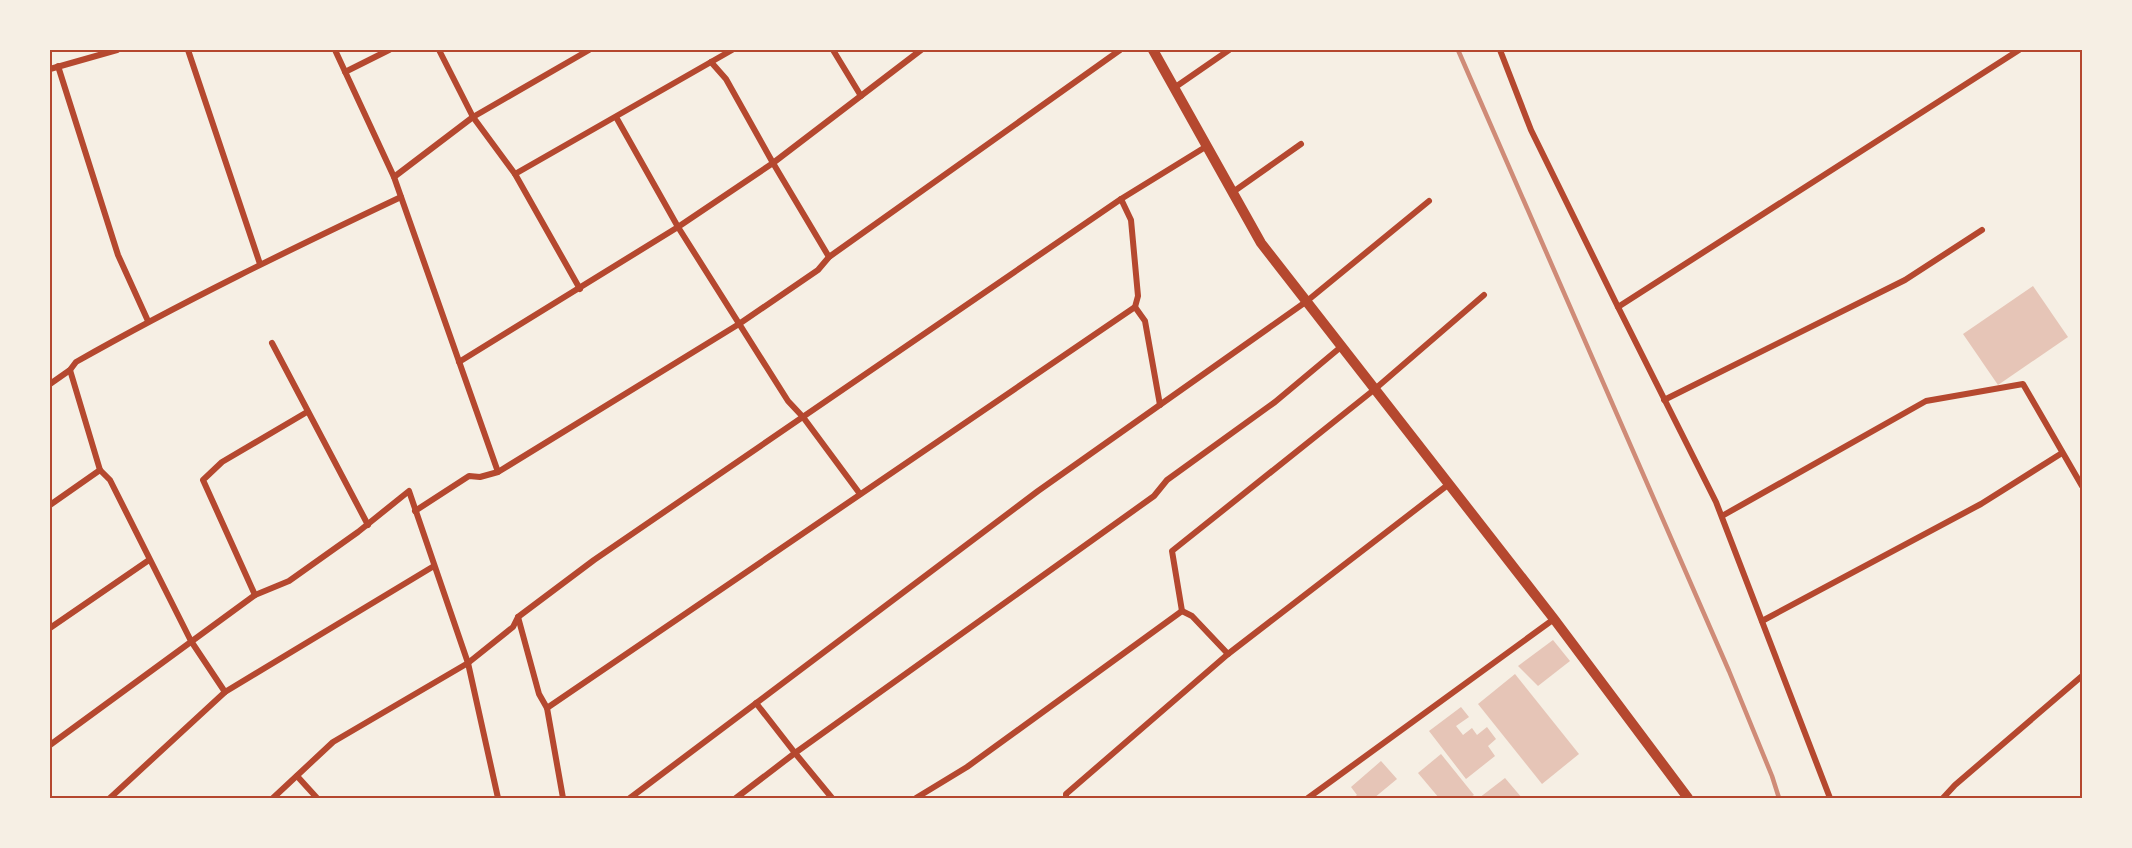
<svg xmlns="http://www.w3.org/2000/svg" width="2132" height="848" font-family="'Golos Text',sans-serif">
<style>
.building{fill:#e6c5b7}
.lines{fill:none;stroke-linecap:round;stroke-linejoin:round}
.minor{stroke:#b5482f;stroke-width:6}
.tertiary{stroke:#b5482f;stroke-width:10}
.rail{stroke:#cf8b77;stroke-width:4.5}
.neatline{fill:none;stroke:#b5482f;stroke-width:2}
</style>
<rect width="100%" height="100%" fill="#f6efe4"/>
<g class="building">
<polygon points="2033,286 2068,337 1998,385 1963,334"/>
<polygon points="1553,640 1570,661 1538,686 1518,666"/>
<polygon points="1515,674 1579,754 1542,784 1478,704"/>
<polygon points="1461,707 1469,717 1456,726 1463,735 1472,728 1477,735 1487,727 1496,739 1488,746 1495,756 1466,779 1429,731"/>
<polygon points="1441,754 1474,795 1469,798 1439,798 1418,773"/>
<polygon points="1381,761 1397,779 1374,798 1353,798 1357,795 1351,787"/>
<polygon points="1505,778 1522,798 1479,798"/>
</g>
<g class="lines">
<g class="minor">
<polyline points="188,50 260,264"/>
<polyline points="335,50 394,177 498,472"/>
<polyline points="439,50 473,117 515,174 580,289"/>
<polyline points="833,50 861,96"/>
<polyline points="1500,50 1531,130 1618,307 1716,502 1830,798"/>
<polyline points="711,62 726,79 773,163 829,257"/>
<polyline points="58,66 118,255 148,321"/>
<polyline points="50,69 117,50"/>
<polyline points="345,72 389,50"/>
<polyline points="1174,88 1229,50"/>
<polyline points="616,117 678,227 788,401 803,417 860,494"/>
<polyline points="515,174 732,50"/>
<polyline points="394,177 473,117 589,50"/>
<polyline points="1233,192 1301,144"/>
<polyline points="1135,307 1145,321 1160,405"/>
<polyline points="1618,307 2019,50"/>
<polyline points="272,343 368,525"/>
<polyline points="459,362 678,227 773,163 921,50"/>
<polyline points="70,370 100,470 110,480 191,641 225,692"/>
<path d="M 50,384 L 70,370 L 76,362 C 182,302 291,249 401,197"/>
<polyline points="1664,400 1905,280 1982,230"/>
<polyline points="50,505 100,470"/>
<polyline points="415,511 469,476 480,477 498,472 739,324 818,270 829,257 1120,50"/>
<polyline points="1722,516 1926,401 2023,384 2082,486"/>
<polyline points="255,595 203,480 222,462 307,412"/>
<polyline points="1182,611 1172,551 1375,389 1484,295"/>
<polyline points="1182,611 1192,616 1228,654"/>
<polyline points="518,617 539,694 547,708 563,798"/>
<polyline points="1762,621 1981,504 2062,453"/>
<polyline points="50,628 149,560"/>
<polyline points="547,708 1135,307 1138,296 1131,220 1121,199"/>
<polyline points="50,745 255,595 289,581 358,532 409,491 468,663 498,798"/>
<polyline points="297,776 317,798"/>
<polyline points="110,798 225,692 434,566"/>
<polyline points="273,798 333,742 468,663 513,627 518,617 594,560 1121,199 1207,146"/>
<polyline points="630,798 1038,491 1307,301 1429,201"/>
<polyline points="736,798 795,753 756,703"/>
<polyline points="832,798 795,753 1154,496 1167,480 1275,402 1342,346"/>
<polyline points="916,798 967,767 1182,611"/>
<polyline points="1066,798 1066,794 1228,654 1449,484"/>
<polyline points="1308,798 1554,619"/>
<polyline points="1943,798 1955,785 2082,676"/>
</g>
<polyline class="tertiary" points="1153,50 1261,243 1554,619 1688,798"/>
<polyline class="rail" points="1458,50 1729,671 1772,776 1779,798"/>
</g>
<rect width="2132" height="848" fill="none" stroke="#f6efe4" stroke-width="102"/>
<rect x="51" y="51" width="2030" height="746" class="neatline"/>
</svg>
